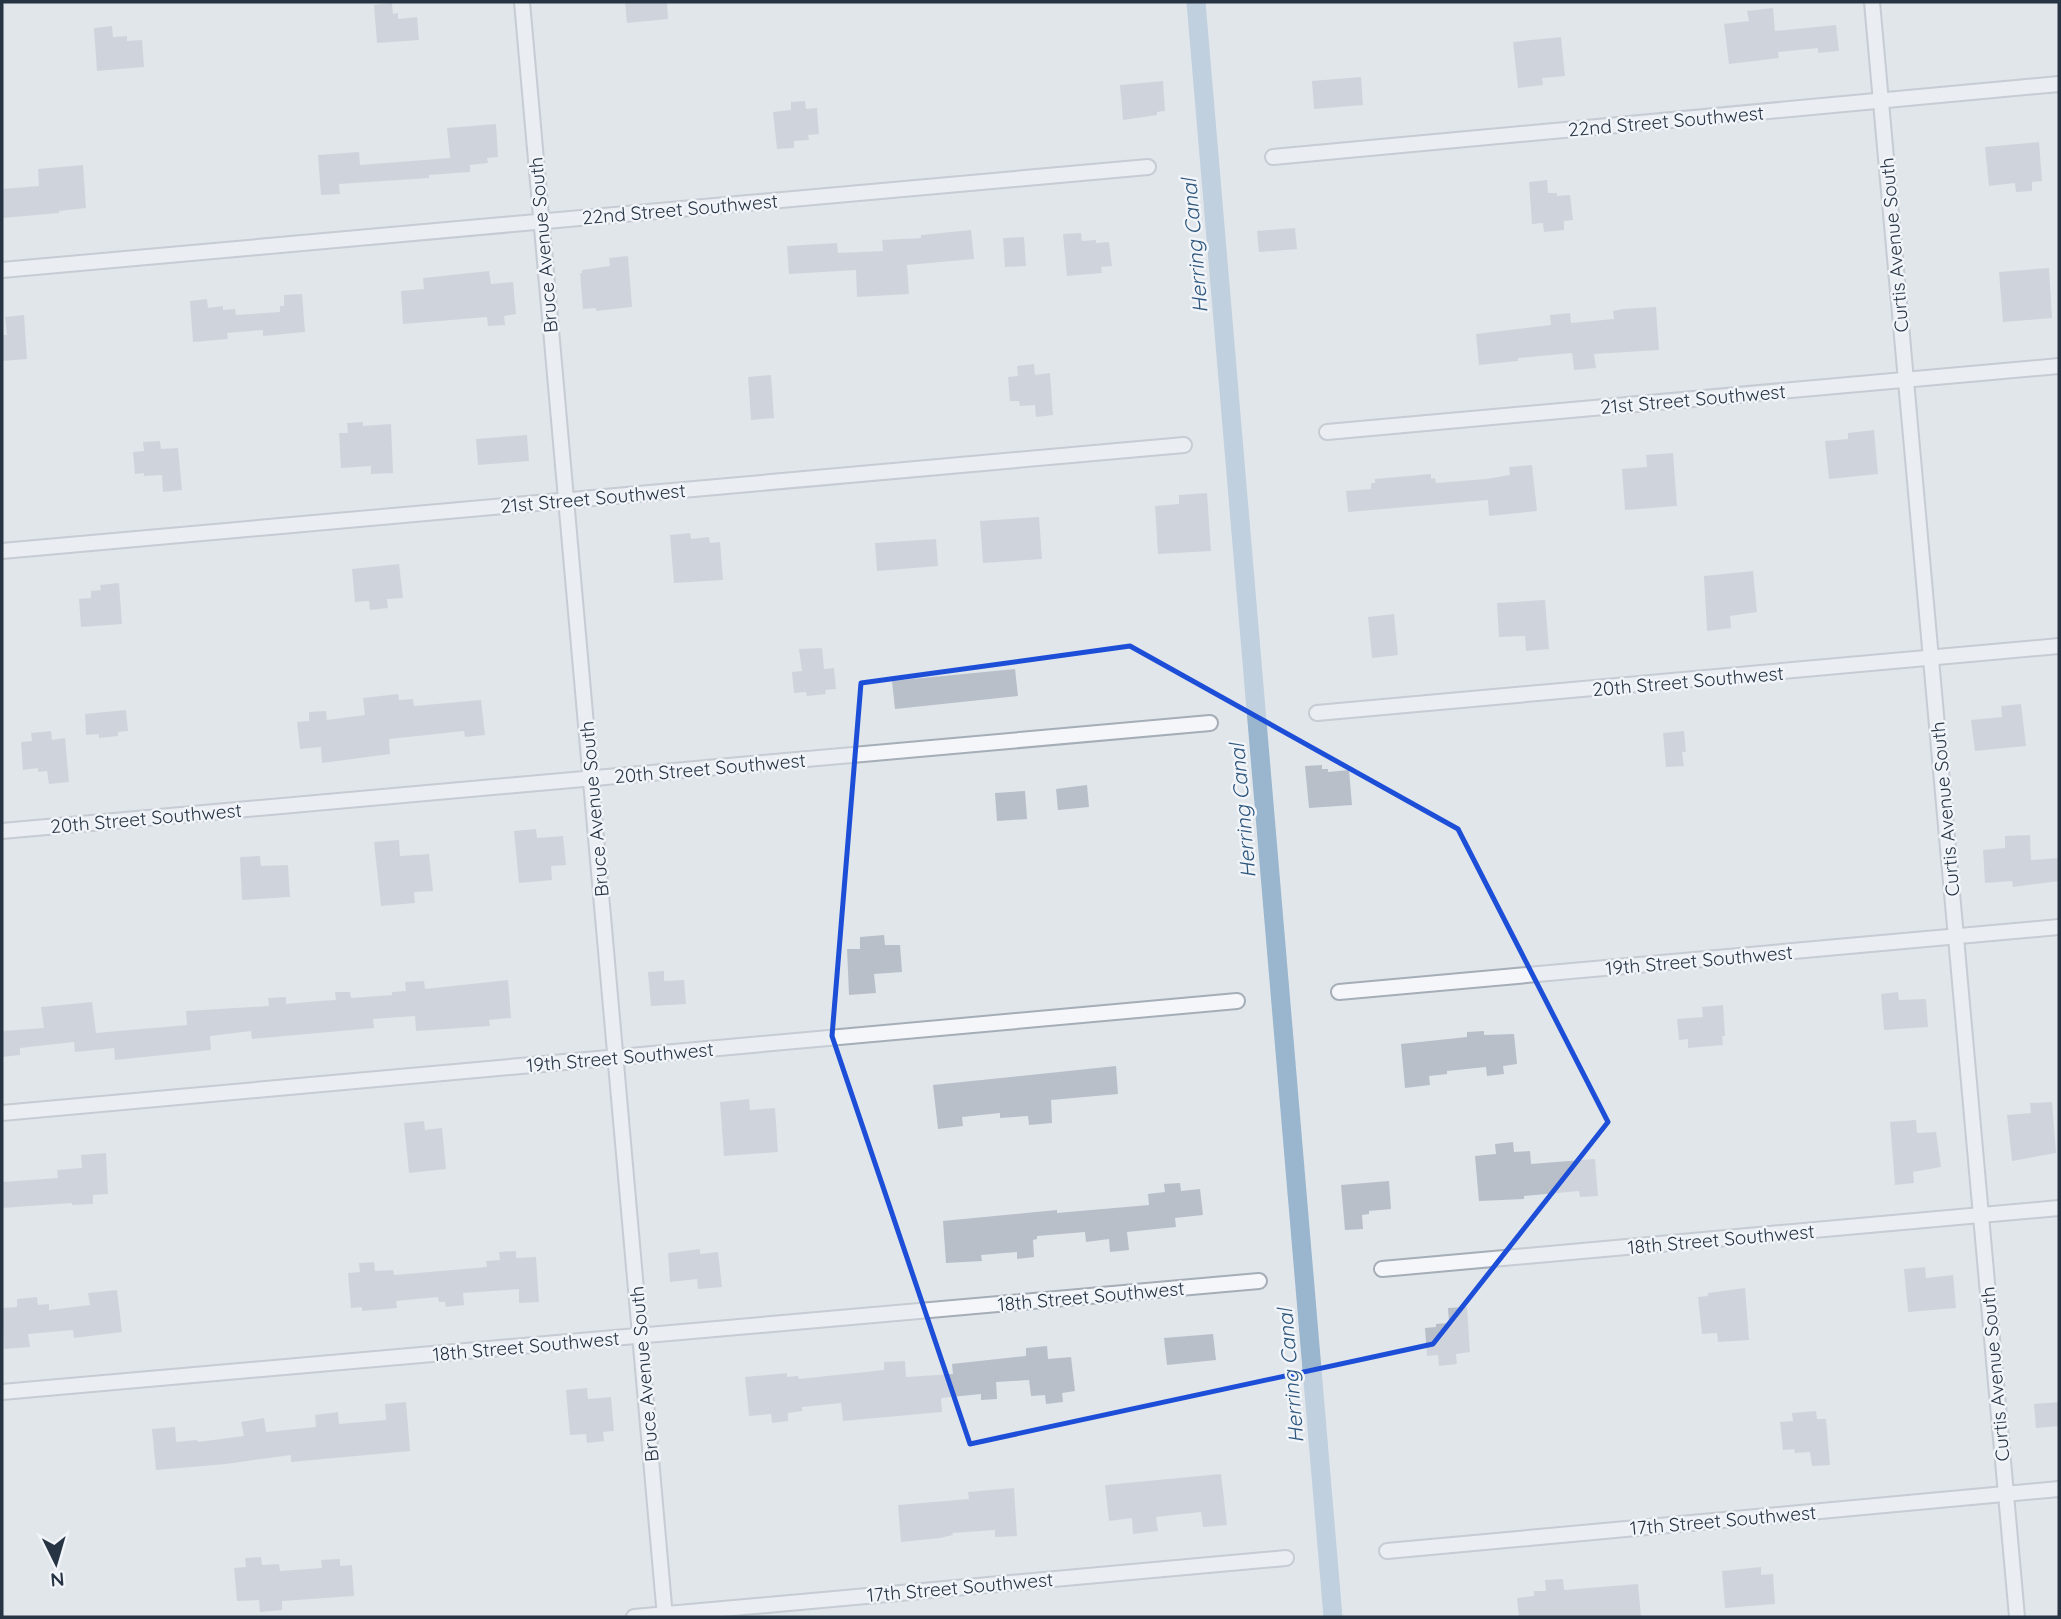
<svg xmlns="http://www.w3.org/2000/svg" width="2061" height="1619" font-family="Quicksand,sans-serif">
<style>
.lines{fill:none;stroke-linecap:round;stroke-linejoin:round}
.canal{stroke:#99b6ce;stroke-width:19}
.building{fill:#b8bfc9}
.street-casing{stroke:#a5adb6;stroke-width:18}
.street{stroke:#f4f6f9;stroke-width:14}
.marked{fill:none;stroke:#1d4ed8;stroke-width:5;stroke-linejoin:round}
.labels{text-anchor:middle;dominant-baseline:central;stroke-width:5;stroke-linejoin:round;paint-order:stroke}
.street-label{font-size:19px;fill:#273444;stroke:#f1f4f8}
.water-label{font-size:21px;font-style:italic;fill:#2d557c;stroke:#f1f4f8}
</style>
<rect width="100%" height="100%" fill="#e1e6eb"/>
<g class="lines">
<polyline class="canal" points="1196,2 1333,1617"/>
</g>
<g class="building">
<polygon points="625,2 667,2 668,19 627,23"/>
<polygon points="392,3 393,14 398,13 398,19 417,17 419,40 377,43 374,5"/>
<polygon points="1773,8 1775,31 1836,25 1839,51 1818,53 1818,48 1778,52 1779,58 1729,64 1724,24 1749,21 1747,11"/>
<polygon points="112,26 113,37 127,36 127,41 142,40 144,67 97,71 94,28"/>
<polygon points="1561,37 1565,76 1542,78 1543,85 1518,88 1513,42"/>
<polygon points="1361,77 1363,105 1314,109 1312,81"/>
<polygon points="1163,81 1165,111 1157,112 1157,115 1123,120 1120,85"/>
<polygon points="805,101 806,109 817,108 819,134 808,135 809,140 794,141 794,148 777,149 773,112 791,110 791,102"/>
<polygon points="496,124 498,157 487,158 488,163 470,165 470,172 429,175 429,178 339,184 340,194 321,195 318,155 359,152 360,165 450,158 447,128"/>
<polygon points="2039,142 2042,181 2032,182 2032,191 2016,192 2015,183 1989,186 1985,147"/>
<polygon points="83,165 86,208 59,211 59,213 2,218 2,189 39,186 38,169"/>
<polygon points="1547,180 1548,193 1557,193 1557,196 1570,195 1573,220 1564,221 1564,230 1544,232 1543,223 1532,224 1529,182"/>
<polygon points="1295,228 1297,249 1259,252 1257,231"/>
<polygon points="971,230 974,259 907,265 909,294 857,297 856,270 789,274 787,246 837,243 838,253 883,251 882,240 921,238 921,235"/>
<polygon points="1081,233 1082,241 1096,240 1096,243 1109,242 1112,266 1101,267 1102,273 1067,276 1063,234"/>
<polygon points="1024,237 1026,266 1005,267 1003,238"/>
<polygon points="628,256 632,307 596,311 596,308 583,309 580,273 582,273 582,270 610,266 609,258"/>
<polygon points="2049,268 2052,318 2003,322 1999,272"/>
<polygon points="489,271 491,284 513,282 516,314 504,316 505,325 488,326 487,317 403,324 401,291 424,289 423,278"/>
<polygon points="302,294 305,332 263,336 263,330 227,333 228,339 193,342 190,301 207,299 208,308 223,306 223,310 235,309 236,315 280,312 280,306 284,306 284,295"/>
<polygon points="1656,307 1659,350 1594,354 1596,368 1574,370 1572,353 1518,358 1518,361 1479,365 1476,334 1551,325 1550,315 1570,313 1571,323 1614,319 1613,311 1623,309"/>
<polygon points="24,315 27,359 2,361 2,335 7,335 5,317"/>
<polygon points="1034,364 1035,375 1050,373 1053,415 1036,417 1035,405 1020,406 1019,401 1010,401 1008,377 1018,376 1017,366"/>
<polygon points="771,375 774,418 751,420 748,377"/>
<polygon points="363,422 363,426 391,424 393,473 371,474 371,466 341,468 339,433 348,433 347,423"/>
<polygon points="1874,430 1878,474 1829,479 1825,441 1848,439 1848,433"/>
<polygon points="527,435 529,461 478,465 476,439"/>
<polygon points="160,441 161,449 178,448 182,490 163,492 162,475 144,476 144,473 135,474 133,452 144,451 143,442"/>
<polygon points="1673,453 1677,506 1625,510 1622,469 1647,467 1646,455"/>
<polygon points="1532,465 1537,511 1489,516 1488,500 1348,512 1346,491 1371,489 1371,483 1375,483 1375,479 1431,474 1431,479 1435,478 1436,483 1486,479 1510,475 1509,467"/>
<polygon points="1207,493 1211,551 1158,554 1155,506 1179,504 1179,495"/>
<polygon points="1039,517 1042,559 983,563 980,521"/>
<polygon points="690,533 691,539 709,537 710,543 720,542 723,580 674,583 670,535"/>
<polygon points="936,539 938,566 877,571 875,543"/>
<polygon points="399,564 403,598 387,599 388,608 370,610 369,601 355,602 352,569"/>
<polygon points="1753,571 1757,612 1730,616 1731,628 1707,631 1704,576"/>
<polygon points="119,583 122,624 81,627 79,599 91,598 91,591 101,590 100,585"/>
<polygon points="1545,600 1549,649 1526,651 1525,636 1499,637 1497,603"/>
<polygon points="1394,614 1398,655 1372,658 1368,617"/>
<polygon points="822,648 824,669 834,668 836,689 825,690 826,694 807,696 806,692 794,693 792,672 802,671 799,649"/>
<polygon points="1015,669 1018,696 895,709 892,681"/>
<polygon points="398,694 399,700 413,699 414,706 481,700 485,735 465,737 464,731 389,739 390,754 322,763 321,747 300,749 297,722 309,721 309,712 326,711 327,720 365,715 363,698"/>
<polygon points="2021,704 2026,746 1975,751 1971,720 2002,717 2001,706"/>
<polygon points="126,710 128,731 118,732 118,736 99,738 99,734 86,735 85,714"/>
<polygon points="51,731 52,740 65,738 69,782 49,784 47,771 38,772 38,768 23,770 21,742 32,741 31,733"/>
<polygon points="1684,731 1686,752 1682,752 1684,766 1666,767 1663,733"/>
<polygon points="1322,765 1322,769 1328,769 1328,772 1349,770 1352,805 1309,808 1305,766"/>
<polygon points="1087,785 1089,807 1058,810 1056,789"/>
<polygon points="1025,791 1027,819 997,821 995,793"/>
<polygon points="536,829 537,838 563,836 566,865 551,866 552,880 519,883 514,831"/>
<polygon points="2030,835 2031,860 2059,858 2059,881 2013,887 2012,881 1985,883 1983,850 2005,848 2005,836"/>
<polygon points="399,840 400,856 429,854 433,891 414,892 415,903 381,906 374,842"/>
<polygon points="260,856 261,866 288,865 290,897 242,900 240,857"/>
<polygon points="884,935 885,945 900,945 902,972 874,974 876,993 849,995 847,949 860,949 860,937"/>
<polygon points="664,971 664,981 684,980 686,1004 651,1006 648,972"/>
<polygon points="508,980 511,1018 489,1020 490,1026 416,1031 415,1016 373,1019 374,1028 252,1039 251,1031 210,1036 211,1050 115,1060 114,1048 75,1052 74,1042 20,1048 20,1055 2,1057 2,1031 44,1028 41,1007 92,1002 96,1033 187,1025 186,1011 269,1006 268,998 286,997 286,1004 319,1001 336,1000 335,992 350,992 351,998 392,995 392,992 406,991 405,982 424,981 425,989"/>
<polygon points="1898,992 1899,1000 1926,999 1928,1027 1884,1030 1881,994"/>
<polygon points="1723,1005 1725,1036 1722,1036 1723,1045 1688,1048 1688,1039 1679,1040 1677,1019 1703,1017 1702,1007"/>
<polygon points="1484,1031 1484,1035 1514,1034 1517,1064 1503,1066 1504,1074 1487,1076 1486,1067 1447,1071 1447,1074 1429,1076 1430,1085 1405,1088 1401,1044 1467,1037 1467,1032"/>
<polygon points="1116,1066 1118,1094 1051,1100 1052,1123 1029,1125 1028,1116 1000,1118 1000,1113 962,1117 963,1126 938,1129 933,1085"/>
<polygon points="749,1099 750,1110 775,1108 778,1152 724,1156 720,1102"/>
<polygon points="2052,1102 2056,1153 2012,1161 2007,1115 2031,1113 2030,1103"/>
<polygon points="1916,1120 1917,1133 1936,1132 1941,1167 1913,1172 1914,1183 1895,1185 1890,1122"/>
<polygon points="424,1121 425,1130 442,1128 446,1169 409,1173 404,1123"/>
<polygon points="1513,1142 1514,1152 1530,1151 1531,1164 1595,1159 1598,1196 1580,1197 1579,1191 1524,1196 1524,1199 1479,1201 1475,1156 1496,1154 1495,1144"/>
<polygon points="106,1153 108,1194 93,1195 93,1204 72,1205 72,1203 2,1208 2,1182 58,1178 57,1170 82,1168 81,1155"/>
<polygon points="1389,1181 1391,1209 1369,1211 1369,1214 1362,1215 1363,1229 1345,1230 1341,1185"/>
<polygon points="1180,1183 1181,1191 1200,1189 1203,1215 1175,1218 1176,1227 1127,1232 1129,1250 1110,1252 1109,1239 1086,1242 1085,1232 1037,1236 1037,1239 1033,1240 1034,1257 1017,1259 1017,1252 981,1255 982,1261 946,1263 943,1221 1057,1210 1057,1213 1149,1205 1148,1194 1165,1192 1164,1184"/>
<polygon points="700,1249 700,1254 718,1252 722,1287 698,1289 697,1279 670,1282 668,1253"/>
<polygon points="516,1251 516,1258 536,1257 539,1302 519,1303 519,1289 463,1293 464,1305 446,1307 445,1302 439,1302 438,1297 396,1301 397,1308 362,1311 362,1307 351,1308 348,1273 360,1272 359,1263 374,1262 375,1271 393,1270 394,1275 487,1267 486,1261 500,1260 499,1252"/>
<polygon points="1925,1267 1926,1278 1953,1275 1956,1308 1908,1312 1904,1269"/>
<polygon points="1745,1288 1749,1340 1718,1342 1717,1333 1702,1334 1698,1297 1708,1296 1708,1293"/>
<polygon points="117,1290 122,1332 74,1338 73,1330 28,1334 30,1347 4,1349 2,1308 17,1307 17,1299 37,1297 38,1305 49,1304 49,1310 90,1305 88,1293"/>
<polygon points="1467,1307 1470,1352 1456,1354 1457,1364 1439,1366 1438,1355 1427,1356 1425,1328 1436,1327 1436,1324 1449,1323 1448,1308"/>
<polygon points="1213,1334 1216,1360 1167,1365 1164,1338"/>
<polygon points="1047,1346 1048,1359 1071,1357 1075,1391 1062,1393 1063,1402 1046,1404 1045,1395 1031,1396 1029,1380 996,1382 997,1399 981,1400 981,1394 941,1398 942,1412 843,1421 841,1403 802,1407 802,1411 788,1413 788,1421 772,1423 771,1414 749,1416 745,1377 787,1373 787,1377 798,1376 799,1379 884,1370 884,1362 905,1361 906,1377 953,1374 952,1364 1026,1356 1026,1348"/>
<polygon points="587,1388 588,1399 611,1397 614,1431 603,1432 604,1441 587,1443 586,1434 570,1435 566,1390"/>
<polygon points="406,1402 410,1451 291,1462 291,1455 226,1464 156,1470 152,1429 175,1427 176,1442 197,1440 198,1442 244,1436 241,1422 264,1418 266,1432 316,1427 315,1415 338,1412 339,1424 386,1420 385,1404"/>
<polygon points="2059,1402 2059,1426 2036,1428 2034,1404"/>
<polygon points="1816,1411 1817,1419 1826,1419 1830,1465 1812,1466 1810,1452 1795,1453 1794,1449 1783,1450 1780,1422 1793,1421 1792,1413"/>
<polygon points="1221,1474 1227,1525 1203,1527 1201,1512 1156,1517 1158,1531 1133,1534 1132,1518 1109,1521 1105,1485"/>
<polygon points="1014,1488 1017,1536 995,1537 995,1530 952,1533 953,1535 940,1538 901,1542 898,1505 969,1499 968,1492"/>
<polygon points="261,1557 262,1565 279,1564 280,1571 322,1568 321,1560 340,1559 340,1566 352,1565 354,1596 282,1601 282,1610 260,1612 259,1600 237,1601 234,1568 246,1567 245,1558"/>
<polygon points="1761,1567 1761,1575 1773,1574 1775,1604 1725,1608 1722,1571"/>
<polygon points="1563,1579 1564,1590 1638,1584 1641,1617 1519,1617 1517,1598 1534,1596 1534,1591 1546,1591 1545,1580"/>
</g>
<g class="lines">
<defs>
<g id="street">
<polyline points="522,2 665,1617"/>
<polyline points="1872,2 2017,1617"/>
<polyline points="1273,157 2059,84"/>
<polyline points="2,270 1148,167"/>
<polyline points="1327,432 2059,366"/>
<polyline points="2,551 1184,445"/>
<polyline points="1317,713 2059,646"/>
<polyline points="2,831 1210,723"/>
<polyline points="1339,992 2059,927"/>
<polyline points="2,1113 1237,1001"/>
<polyline points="1382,1269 2059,1208"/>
<polyline points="2,1392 1259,1281"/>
<polyline points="1387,1551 2059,1489"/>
<polyline points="634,1617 1286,1558"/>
</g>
</defs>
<use href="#street" class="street-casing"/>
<use href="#street" class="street"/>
</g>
<path d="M0 0H2061V1619H0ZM 1130,646 L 1458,829 L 1608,1122 L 1433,1344 L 970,1444 L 832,1036 L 861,683 Z" fill="#e1e6eb" fill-opacity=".55" fill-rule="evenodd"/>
<path class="marked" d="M 1130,646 L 1458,829 L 1608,1122 L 1433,1344 L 970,1444 L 832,1036 L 861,683 Z"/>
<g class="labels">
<g class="street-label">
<text transform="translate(1666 121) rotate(-5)">22nd Street Southwest</text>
<text transform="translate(680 209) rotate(-5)">22nd Street Southwest</text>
<text transform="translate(543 245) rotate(-95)">Bruce Avenue South</text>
<text transform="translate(1894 245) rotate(-95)">Curtis Avenue South</text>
<text transform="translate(1693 399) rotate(-5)">21st Street Southwest</text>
<text transform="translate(593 498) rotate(-5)">21st Street Southwest</text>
<text transform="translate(1688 681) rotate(-5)">20th Street Southwest</text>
<text transform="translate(710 768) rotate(-5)">20th Street Southwest</text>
<text transform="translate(594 809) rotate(-95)">Bruce Avenue South</text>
<text transform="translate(1945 809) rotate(-95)">Curtis Avenue South</text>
<text transform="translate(146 818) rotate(-5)">20th Street Southwest</text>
<text transform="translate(1699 960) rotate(-5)">19th Street Southwest</text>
<text transform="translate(620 1057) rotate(-5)">19th Street Southwest</text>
<text transform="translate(1721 1239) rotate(-5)">18th Street Southwest</text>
<text transform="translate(1091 1296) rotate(-5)">18th Street Southwest</text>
<text transform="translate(526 1346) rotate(-5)">18th Street Southwest</text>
<text transform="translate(644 1374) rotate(-95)">Bruce Avenue South</text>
<text transform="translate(1995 1374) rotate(-95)">Curtis Avenue South</text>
<text transform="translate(1723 1520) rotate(-5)">17th Street Southwest</text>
<text transform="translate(960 1587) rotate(-5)">17th Street Southwest</text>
</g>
<g class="water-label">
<text transform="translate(1194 246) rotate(-95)">Herring Canal</text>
<text transform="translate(1242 811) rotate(-95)">Herring Canal</text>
<text transform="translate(1290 1376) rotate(-95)">Herring Canal</text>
</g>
</g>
<rect width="2061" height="1619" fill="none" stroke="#273444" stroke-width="7"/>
<g transform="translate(56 1563) rotate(175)" stroke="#f1f4f8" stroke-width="5" paint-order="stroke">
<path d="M0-5L12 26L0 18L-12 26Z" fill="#273444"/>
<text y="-10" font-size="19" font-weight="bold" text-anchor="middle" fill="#273444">N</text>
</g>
</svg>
